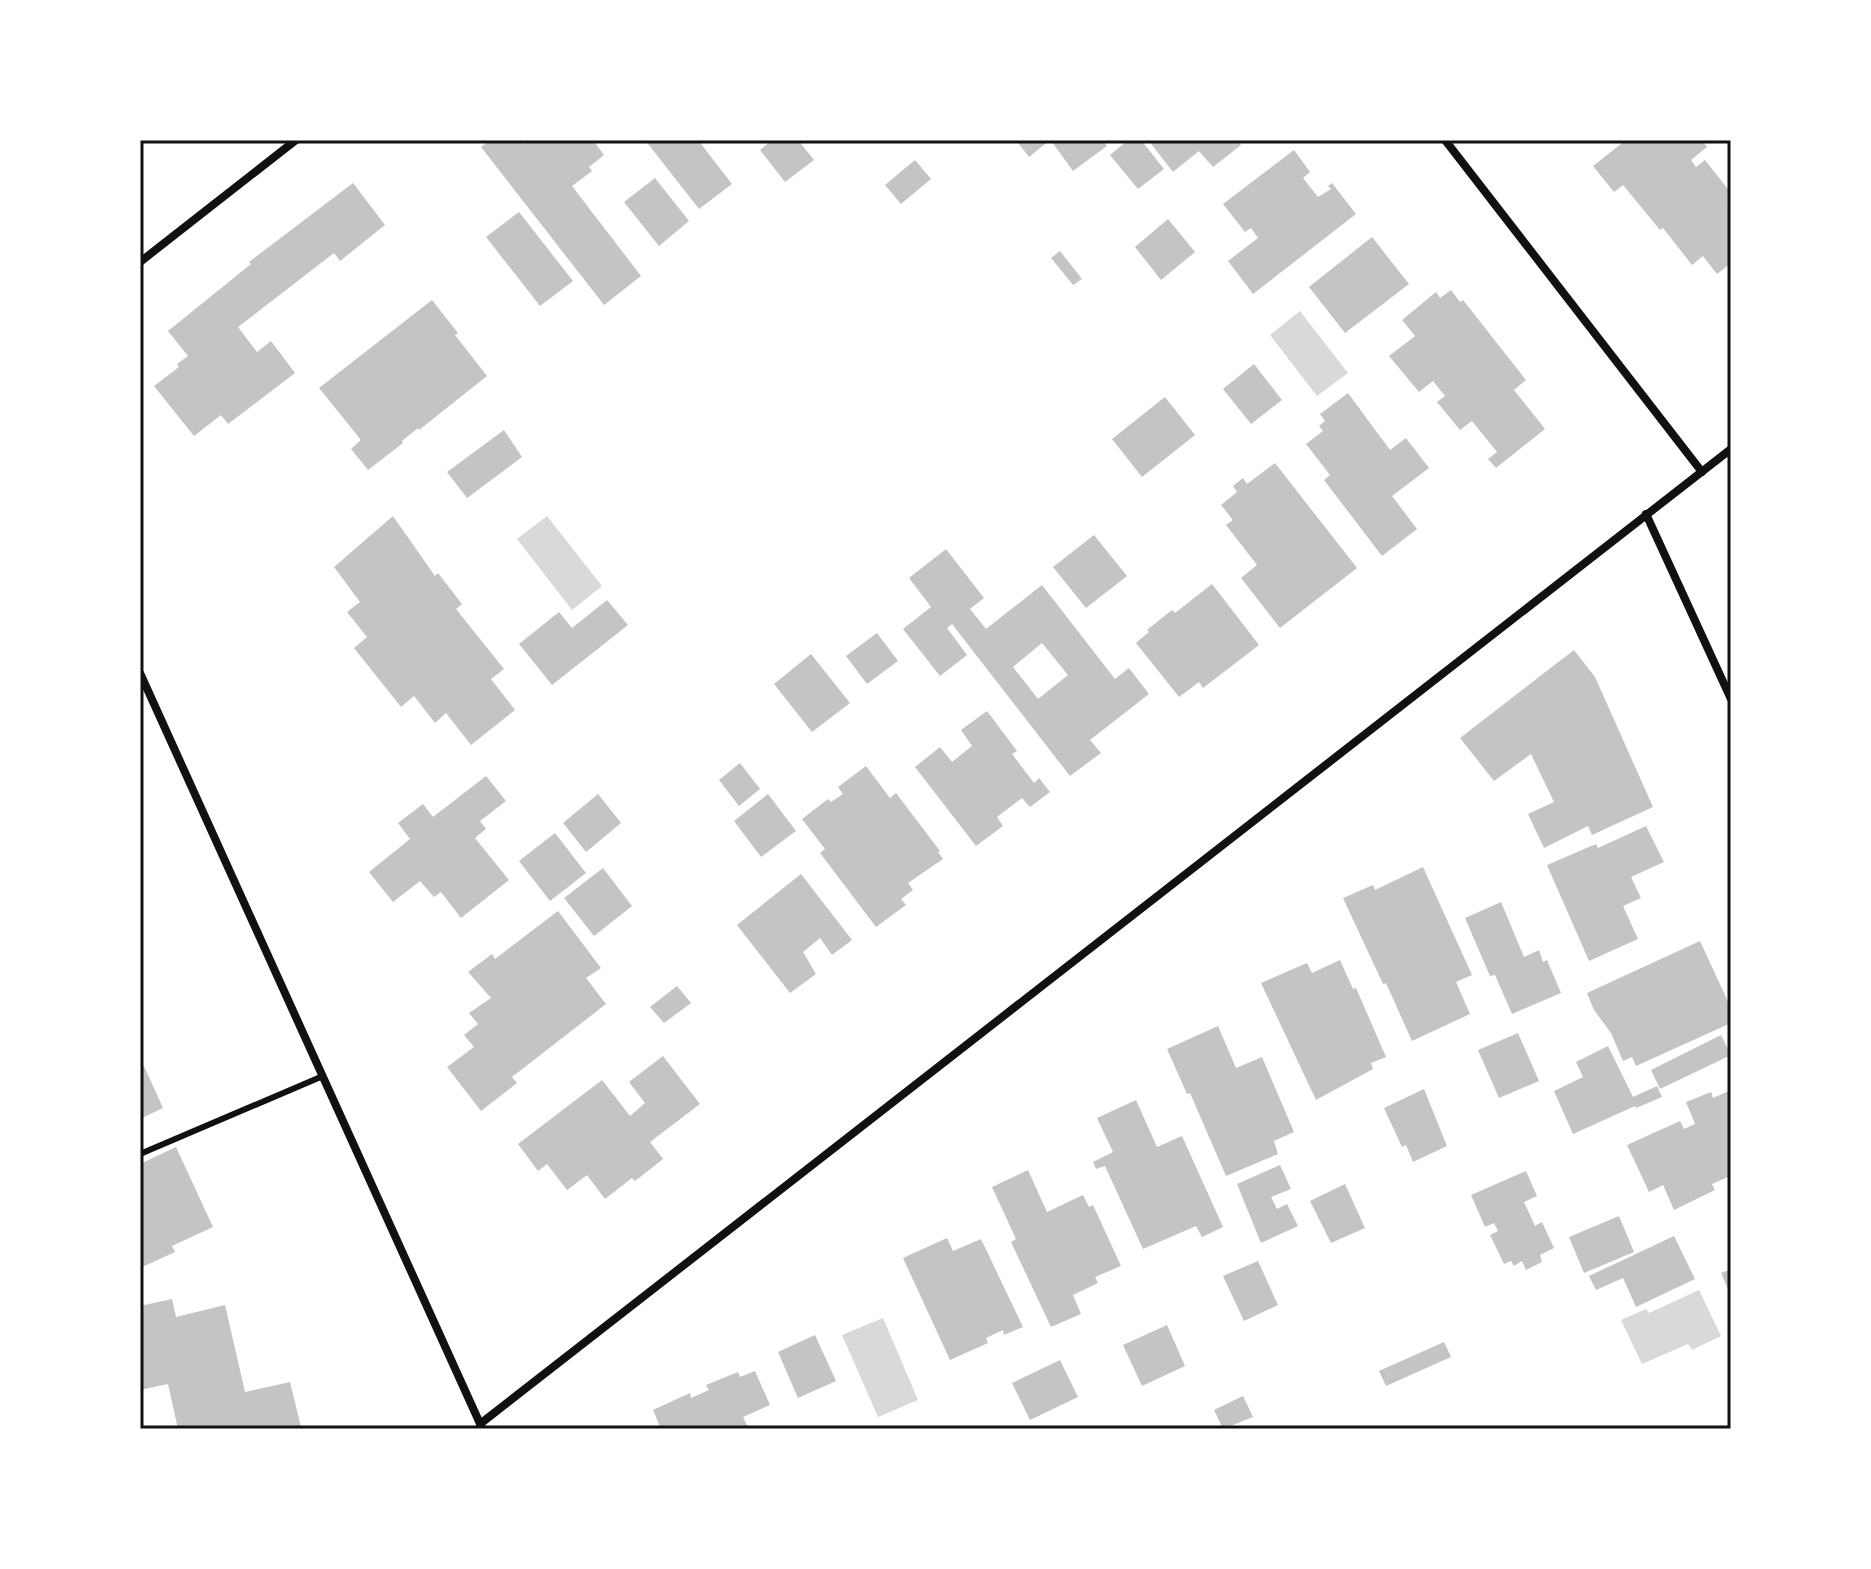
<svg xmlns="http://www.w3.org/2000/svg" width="1871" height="1569" font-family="Manrope,sans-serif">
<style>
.water{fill:#d9d9d9}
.building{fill:#c4c4c4;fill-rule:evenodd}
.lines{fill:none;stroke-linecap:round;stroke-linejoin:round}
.service{stroke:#111;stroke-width:6}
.minor{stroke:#111;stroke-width:8}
.neatline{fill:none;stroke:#111;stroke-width:3}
</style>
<rect width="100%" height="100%" fill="#fff"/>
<g class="water">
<polygon points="1300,311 1348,373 1317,396 1270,335"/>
<polygon points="547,516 602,586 572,610 517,539"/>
<polygon points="1699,1290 1721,1336 1692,1350 1688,1344 1642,1364 1621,1320 1646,1309 1649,1313"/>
<polygon points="883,1318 918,1400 878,1417 842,1335"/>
</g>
<g class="building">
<polygon points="491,140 520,140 523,144 528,140 593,140 604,155 589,167 592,171 572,186 641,276 604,305 481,147"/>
<polygon points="645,140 698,140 732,184 699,209"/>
<polygon points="772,140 798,140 814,160 785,182 760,150"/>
<polygon points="1016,140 1050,140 1029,157"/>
<polygon points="1054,140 1103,140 1107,146 1073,171 1052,142"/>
<polygon points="1128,140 1141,140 1164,169 1138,189 1110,155"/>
<polygon points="1148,140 1242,140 1239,143 1241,145 1213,167 1199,151 1173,172"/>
<polygon points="1626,140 1702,140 1707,147 1691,160 1696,167 1705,160 1731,193 1727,200 1731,205 1731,263 1717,274 1703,256 1692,265 1663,228 1660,230 1623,185 1614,192 1593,166"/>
<polygon points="1294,150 1310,172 1303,178 1318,197 1331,189 1328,186 1332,183 1356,214 1253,294 1228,261 1258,238 1251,228 1245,232 1223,204"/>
<polygon points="915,160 931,179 901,204 885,185"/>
<polygon points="655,178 689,221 659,246 624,202"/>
<polygon points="353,183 385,225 340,261 334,253 238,327 257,352 271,341 295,373 228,424 221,415 194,436 154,386 179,367 177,364 188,356 168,331 251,264 249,262"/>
<polygon points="519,212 573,281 540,306 486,237"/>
<polygon points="1168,219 1195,252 1161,280 1135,247"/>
<polygon points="1372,237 1409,284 1345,333 1309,287"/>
<polygon points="1060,251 1082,279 1073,285 1051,258"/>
<polygon points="1451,290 1460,302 1463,300 1526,380 1514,390 1545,429 1496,468 1488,459 1497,452 1472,421 1460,430 1437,402 1445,396 1433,381 1419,392 1389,356 1415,336 1402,320 1436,292 1440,298"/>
<polygon points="432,300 458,333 455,335 487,376 419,430 418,428 402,441 403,443 368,470 351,449 361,440 319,388"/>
<polygon points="1254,364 1282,400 1251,424 1223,389"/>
<polygon points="1348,393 1390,450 1406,438 1429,468 1392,496 1417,529 1382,556 1324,480 1330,475 1306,444 1323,431 1319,426 1325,421 1320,414"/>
<polygon points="1165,397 1195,435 1142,477 1112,439"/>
<polygon points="504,430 522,457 467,498 447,472"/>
<polygon points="1275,463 1357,568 1280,628 1241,578 1257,565 1226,525 1233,520 1221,505 1237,492 1233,486 1243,478 1247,484"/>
<polygon points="393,516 435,576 438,573 462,604 456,609 504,669 491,679 515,710 471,745 446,713 435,723 414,696 401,707 354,648 367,637 347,612 360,602 334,567"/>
<polygon points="1094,535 1127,576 1086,608 1053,567"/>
<path d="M 946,549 L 984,598 L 970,609 L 986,629 L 1042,585 L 1115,679 L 1129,668 L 1149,694 L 1090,740 L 1101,753 L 1070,776 L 952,624 L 947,628 L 967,655 L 940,676 L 903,629 L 931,607 L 909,578 ZM 1042,643 L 1068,675 L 1038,699 L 1013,667 Z"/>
<polygon points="1212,584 1259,645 1203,688 1199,682 1179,697 1136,643 1149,632 1147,630 1172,610 1175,613"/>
<polygon points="607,600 628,625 552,685 519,644 559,612 572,628"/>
<polygon points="877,633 898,661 867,684 846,656"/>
<polygon points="1574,650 1595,677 1653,807 1592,835 1588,826 1544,848 1528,814 1554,802 1531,754 1494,781 1460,738"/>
<polygon points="811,654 850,703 812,732 774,684"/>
<polygon points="987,711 1017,751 1012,754 1034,783 1039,778 1050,792 1030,807 1022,798 997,817 1003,826 976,846 915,767 940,747 952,762 972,746 961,730"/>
<polygon points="740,763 760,789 739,806 719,780"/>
<polygon points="866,766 890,798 896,793 940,851 938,852 943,859 908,883 913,890 901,899 906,905 876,927 820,853 825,849 802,819 828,799 831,802 843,794 838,787"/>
<polygon points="486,776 506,801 480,821 486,829 475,838 509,880 461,918 441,892 434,897 420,881 393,902 369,872 410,839 398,823 423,804 433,817"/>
<polygon points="598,794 621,823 586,852 563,823"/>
<polygon points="768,794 796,831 761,857 734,821"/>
<polygon points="1646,826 1664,862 1631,877 1641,898 1623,906 1638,939 1589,961 1547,865 1596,844 1598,848"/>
<polygon points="555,833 586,873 550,901 519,861"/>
<polygon points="1423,867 1472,975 1456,982 1470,1014 1412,1041 1386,983 1383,984 1343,898 1373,885 1375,890"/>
<polygon points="603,868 632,906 594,936 564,898"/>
<polygon points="801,874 852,940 832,955 820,938 803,952 816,974 790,993 737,925"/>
<polygon points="1501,902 1524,957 1539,950 1543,962 1547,960 1561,993 1512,1014 1495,975 1490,976 1465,918"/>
<polygon points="558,911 601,968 586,978 606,1004 512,1077 517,1083 481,1111 447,1067 474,1047 464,1035 478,1024 469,1013 491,998 468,972 492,954 495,959"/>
<polygon points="1700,941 1731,1008 1731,1023 1636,1066 1632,1057 1623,1061 1611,1033 1594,1010 1587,993"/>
<polygon points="1340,960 1353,989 1356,988 1386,1057 1371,1063 1373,1069 1316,1100 1261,983 1307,963 1312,973"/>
<polygon points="677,986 691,1003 664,1023 650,1007"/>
<polygon points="1218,1026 1236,1068 1262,1057 1294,1132 1274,1141 1278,1154 1226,1176 1190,1093 1187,1094 1167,1049"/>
<polygon points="1518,1033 1539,1081 1499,1098 1478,1050"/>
<polygon points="1721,1035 1731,1055 1660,1089 1651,1070"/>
<polygon points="1608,1046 1633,1097 1657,1086 1662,1097 1636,1108 1635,1106 1573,1134 1554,1091 1583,1077 1576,1062"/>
<polygon points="663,1056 700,1104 650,1142 663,1159 635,1181 632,1178 605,1199 587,1175 567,1190 547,1164 538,1171 518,1144 602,1080 630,1116 645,1103 629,1082"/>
<polygon points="144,1066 163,1108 140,1119 140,1067"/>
<polygon points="1424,1089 1447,1146 1413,1162 1406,1145 1402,1147 1384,1108"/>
<polygon points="1731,1090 1731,1184 1728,1177 1712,1184 1715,1190 1674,1210 1663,1185 1649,1192 1627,1145 1680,1121 1684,1129 1695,1124 1686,1102 1711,1092 1713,1098"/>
<polygon points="1136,1100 1157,1147 1182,1136 1223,1227 1202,1237 1196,1226 1143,1249 1105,1166 1096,1169 1093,1162 1113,1152 1097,1118"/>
<polygon points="176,1147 213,1227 172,1246 175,1252 140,1268 140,1164"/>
<polygon points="1280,1165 1291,1189 1271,1197 1277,1209 1287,1204 1298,1226 1261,1243 1237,1184"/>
<polygon points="1028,1170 1047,1212 1083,1195 1089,1207 1093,1205 1121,1266 1095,1277 1098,1283 1073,1295 1081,1314 1051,1327 1011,1242 1016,1239 992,1187"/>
<polygon points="1526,1171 1537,1196 1524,1202 1535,1226 1542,1222 1554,1248 1540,1255 1542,1262 1526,1270 1522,1261 1514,1266 1511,1261 1504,1264 1490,1235 1498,1231 1494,1223 1485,1227 1471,1195"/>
<polygon points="1345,1184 1365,1228 1331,1243 1310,1201"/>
<polygon points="1619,1216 1634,1252 1584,1273 1569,1237"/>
<polygon points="1674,1236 1695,1279 1636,1307 1623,1278 1596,1290 1589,1276"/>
<polygon points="947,1238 953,1251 981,1239 1023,1327 1004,1335 1003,1330 986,1338 988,1343 950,1360 903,1258"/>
<polygon points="1258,1261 1278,1305 1244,1321 1223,1276"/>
<polygon points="1731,1269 1731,1296 1721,1273"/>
<polygon points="172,1299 176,1317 225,1305 245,1392 290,1382 301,1427 178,1429 168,1384 140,1390 140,1306"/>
<polygon points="1167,1325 1185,1366 1142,1386 1123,1345"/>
<polygon points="815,1335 836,1381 798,1398 778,1352"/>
<polygon points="1444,1342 1451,1357 1386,1386 1379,1371"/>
<polygon points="1060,1360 1078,1397 1030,1420 1012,1383"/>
<polygon points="755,1371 770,1405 743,1417 749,1429 661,1429 653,1410 690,1393 691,1398 709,1390 706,1385 738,1372 740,1377"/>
<polygon points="1243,1396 1253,1417 1223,1429 1214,1410"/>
</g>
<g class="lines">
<polyline class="service" points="140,1154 323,1076"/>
<g class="minor">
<polyline points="1445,140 1702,472"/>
<polyline points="140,262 296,140"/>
<polyline points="1646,514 1731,699"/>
<polyline points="140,673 482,1428"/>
<polyline points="480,1424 1731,449"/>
</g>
</g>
<rect width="1871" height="1569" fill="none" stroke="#ffffff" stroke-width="284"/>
<rect x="142" y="142" width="1587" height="1285" class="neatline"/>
</svg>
